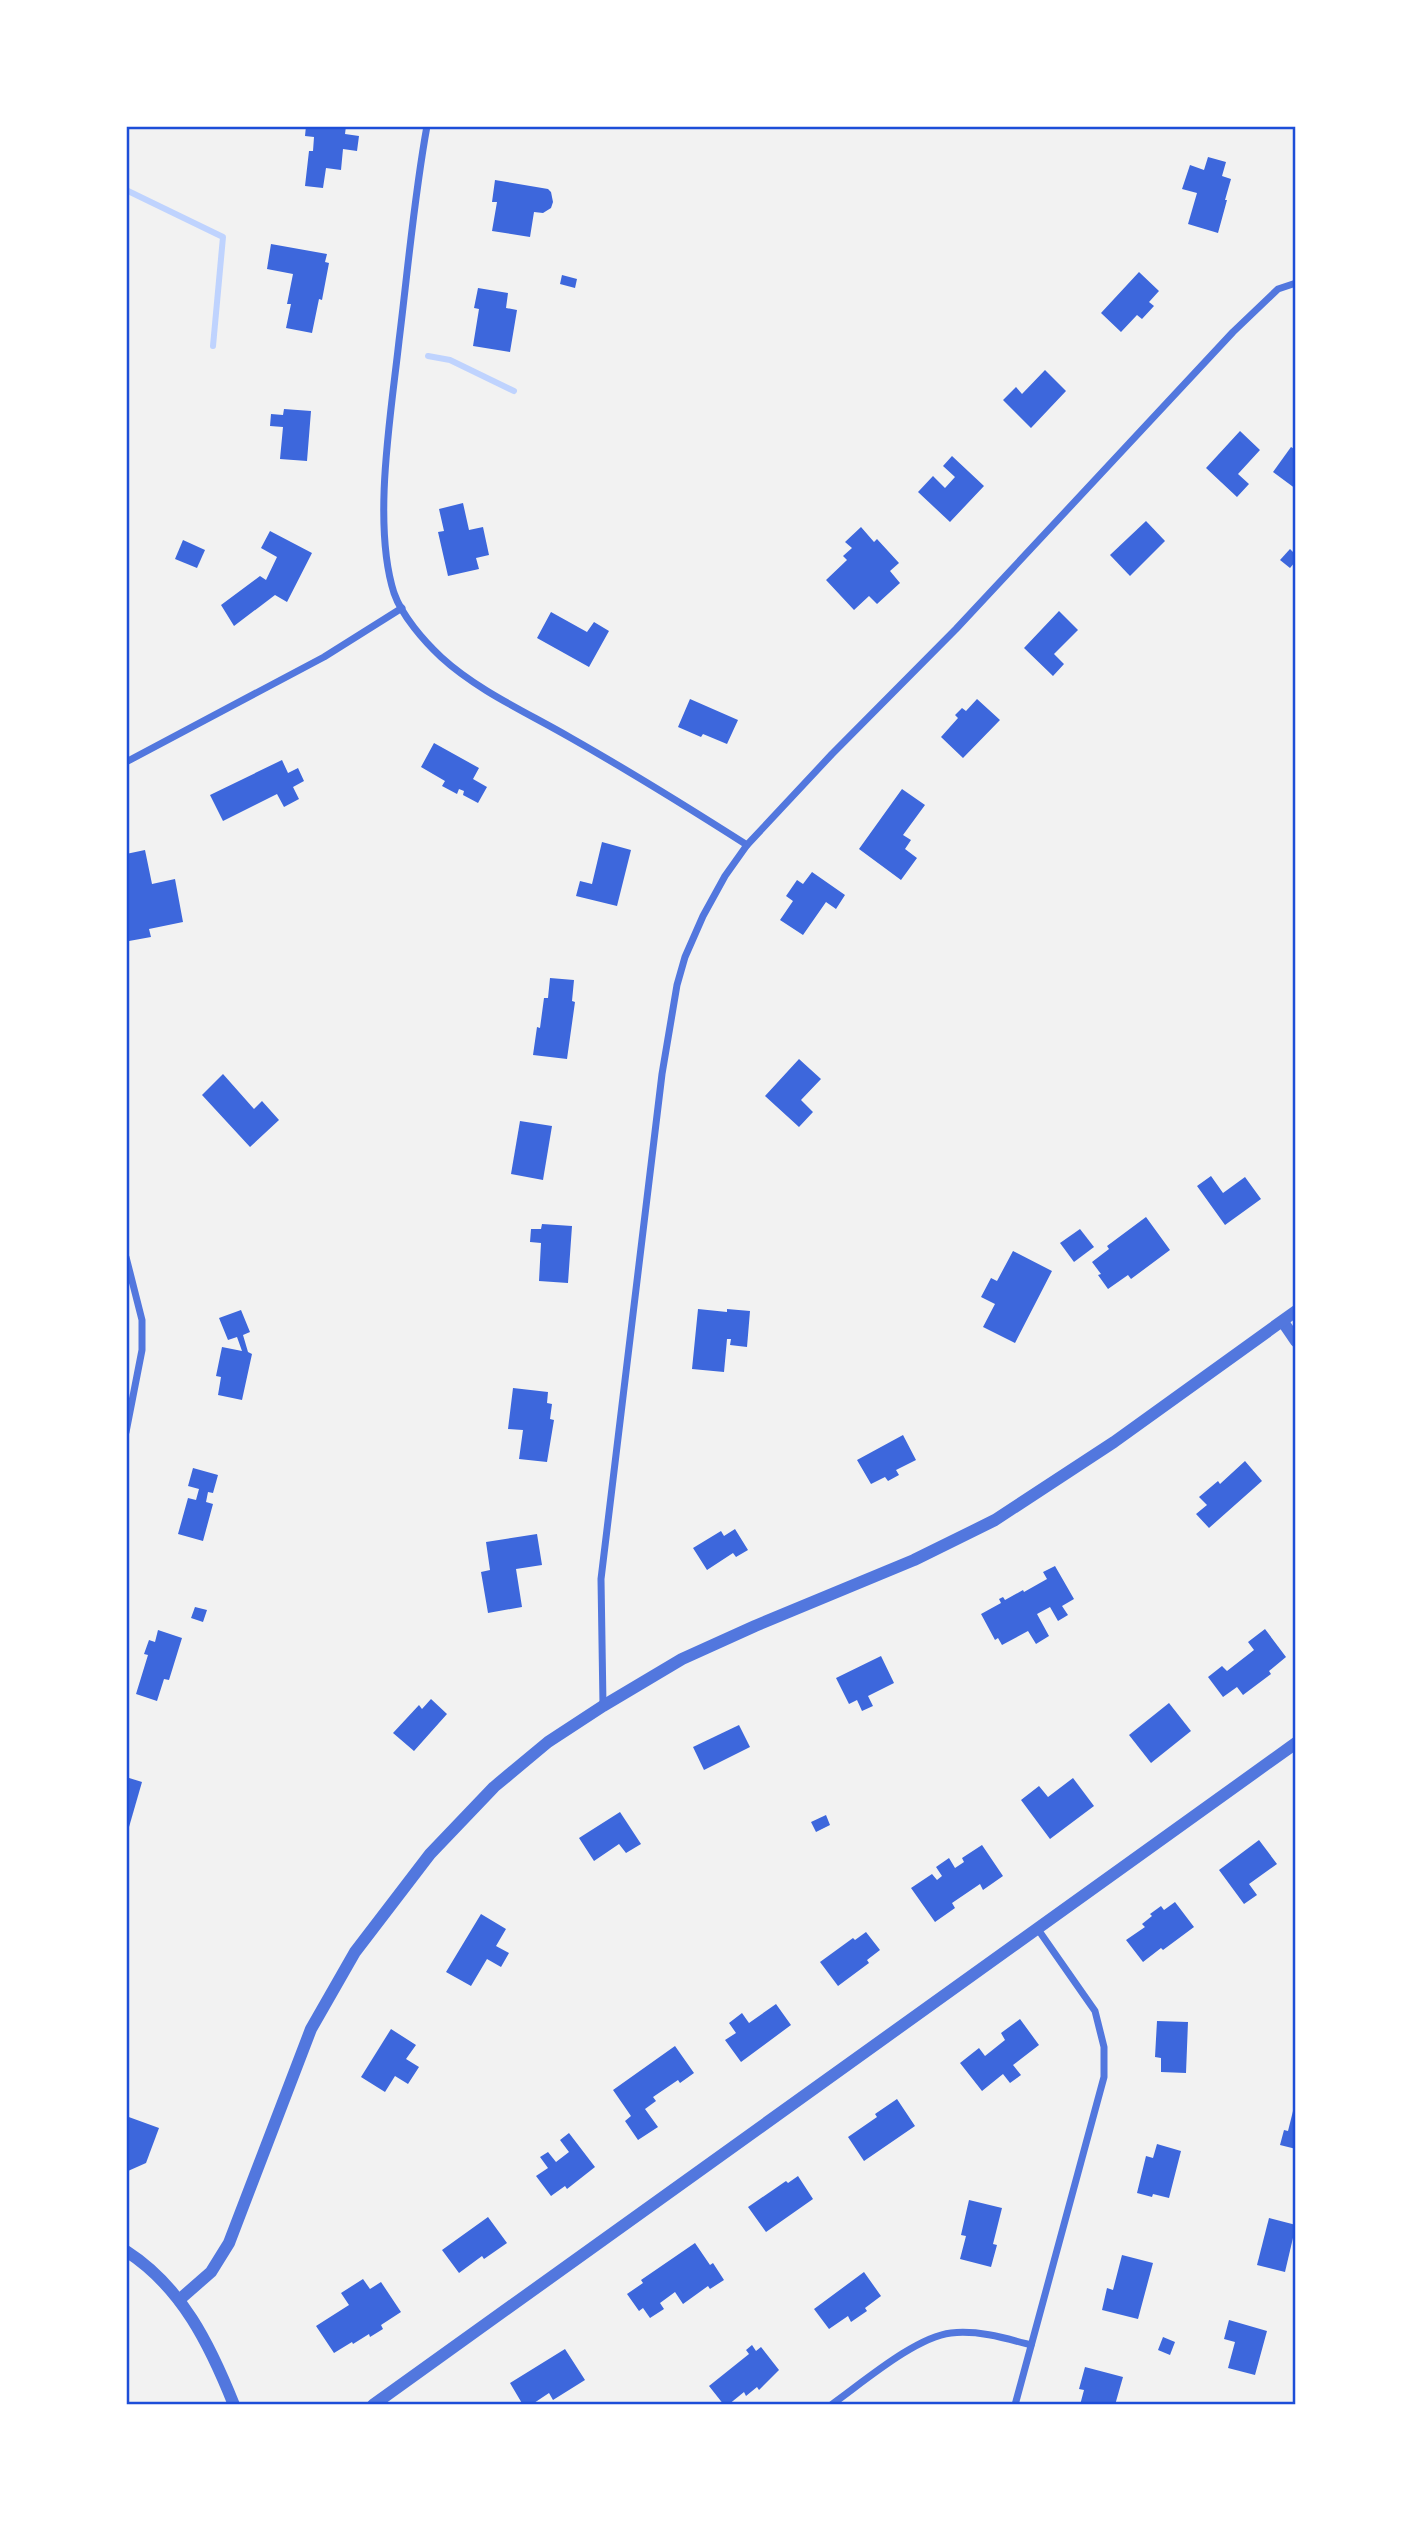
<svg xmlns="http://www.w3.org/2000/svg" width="1422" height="2531" font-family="Overpass,sans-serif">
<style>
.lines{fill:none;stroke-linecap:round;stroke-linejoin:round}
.stream{stroke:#bfd3fe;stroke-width:6}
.building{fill:#3d67dc}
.minor{stroke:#5277de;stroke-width:7}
.tertiary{stroke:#5277de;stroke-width:12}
.neatline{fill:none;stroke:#1d4ed8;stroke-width:2.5}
</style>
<rect width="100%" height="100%" fill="#f2f2f2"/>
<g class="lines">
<g class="stream">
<polyline points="126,190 223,237 213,346"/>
<polyline points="428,356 450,360 514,391"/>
</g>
</g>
<g class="building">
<polygon points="306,126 346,126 345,134 359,136 357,151 343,149 341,170 326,168 323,188 305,186 309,151 313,151 314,137 305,136"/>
<polygon points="1208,157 1226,162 1222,176 1231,179 1225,200 1227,200 1218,233 1188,224 1197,193 1182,189 1190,165 1204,170"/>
<polygon points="495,180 548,189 551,192 553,202 551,208 543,213 534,212 530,237 492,231 497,202 492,202"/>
<polygon points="271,244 327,254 325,262 329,263 322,300 319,299 312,333 286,328 291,304 287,304 293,274 267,269"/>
<polygon points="1139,272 1159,291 1149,302 1154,306 1142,319 1137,315 1121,332 1101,313"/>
<polygon points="562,275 577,279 575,288 560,284"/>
<polygon points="478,288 508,293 506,308 517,310 510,352 473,346 479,309 474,308"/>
<polygon points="1045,370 1066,391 1031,428 1003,400 1016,387 1022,394"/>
<polygon points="284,409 311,411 307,461 280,459 283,427 270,426 271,414 283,415"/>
<polygon points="1240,431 1260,450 1238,474 1249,484 1237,497 1206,468"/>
<polygon points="1291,447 1296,450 1296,489 1273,472"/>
<polygon points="952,456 984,486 950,522 918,492 933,476 945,488 955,477 943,466"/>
<polygon points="463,503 469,530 483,527 489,555 476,558 479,569 448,576 438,532 444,531 439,509"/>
<polygon points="1146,521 1165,541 1130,576 1110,555"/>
<polygon points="861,527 874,542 877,539 899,563 890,571 900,583 877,604 869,596 854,610 826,580 847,560 843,556 852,548 845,542"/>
<polygon points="270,531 312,553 287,602 275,595 234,626 221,605 260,576 266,580 277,557 261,548"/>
<polygon points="183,540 205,550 197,568 175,559"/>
<polygon points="1290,549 1296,555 1296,561 1290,568 1280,560"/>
<polygon points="1059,611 1078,630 1054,654 1064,664 1053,676 1024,648"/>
<polygon points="551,612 587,632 594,622 609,631 589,667 537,638"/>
<polygon points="690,699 738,720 727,744 703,734 701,737 678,727"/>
<polygon points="977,699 1000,720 963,758 941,737 958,718 955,715 962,708 966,711"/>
<polygon points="434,743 479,768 473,779 487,787 478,803 463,795 464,791 459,789 457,794 442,786 445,781 421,767"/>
<polygon points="282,760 288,773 298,768 304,781 293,787 299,799 284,807 277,794 223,821 210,795"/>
<polygon points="902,789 925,805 903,835 911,840 905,849 917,858 901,880 859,849"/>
<polygon points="602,842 631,850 617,906 576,896 580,881 592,884"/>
<polygon points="145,850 152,884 175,879 183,922 149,929 151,937 129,941 126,927 126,854"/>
<polygon points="812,872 845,895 836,909 826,902 803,935 780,920 793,901 786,896 797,880 803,884"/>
<polygon points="550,978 574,980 572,1001 575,1002 567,1059 533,1055 537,1027 540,1028 544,998 548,998"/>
<polygon points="799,1059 821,1079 801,1100 813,1112 799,1127 765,1096"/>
<polygon points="223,1074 254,1109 262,1101 279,1120 250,1147 202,1095"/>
<polygon points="520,1121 552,1126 543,1180 511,1174"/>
<polygon points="1211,1176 1223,1193 1245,1177 1261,1199 1225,1225 1197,1186"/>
<polygon points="1146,1217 1170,1250 1131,1279 1128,1275 1108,1289 1098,1275 1101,1274 1092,1262 1109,1249 1107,1246"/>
<polygon points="542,1224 572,1226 568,1283 539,1281 541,1243 530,1242 531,1229 541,1229"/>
<polygon points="1080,1229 1094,1247 1074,1262 1060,1243"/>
<polygon points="1013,1251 1052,1271 1015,1343 983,1327 995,1304 981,1297 991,1278 997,1281"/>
<polygon points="698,1309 727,1312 727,1309 750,1311 747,1347 730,1345 731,1339 727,1339 724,1372 692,1369"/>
<polygon points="241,1310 250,1332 243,1335 248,1352 252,1354 242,1400 218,1395 221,1377 216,1376 222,1347 242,1351 237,1337 228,1340 219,1318"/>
<polygon points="513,1388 548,1392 547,1403 552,1404 550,1419 554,1420 547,1462 519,1459 523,1430 508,1429"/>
<polygon points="903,1435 916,1460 896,1470 899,1475 888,1481 885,1477 871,1484 857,1460"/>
<polygon points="1245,1461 1262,1481 1209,1528 1196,1514 1207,1505 1199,1497 1218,1481 1220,1484"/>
<polygon points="193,1468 218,1475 213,1493 208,1492 206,1502 213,1504 203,1541 178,1534 188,1498 196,1500 199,1489 188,1486"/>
<polygon points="735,1529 748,1550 736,1557 733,1553 707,1570 693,1548 721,1531 724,1536"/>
<polygon points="537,1534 542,1565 516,1569 522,1607 488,1613 481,1572 490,1570 486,1542"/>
<polygon points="1055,1566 1074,1599 1062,1606 1068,1615 1058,1621 1050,1607 1037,1614 1049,1636 1036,1644 1028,1631 1002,1645 998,1638 995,1640 981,1614 1001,1603 999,1599 1003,1597 1005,1600 1023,1590 1024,1592 1047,1579 1043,1572"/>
<polygon points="195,1607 207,1610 203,1622 191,1618"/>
<polygon points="1265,1629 1286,1657 1269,1671 1271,1674 1243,1695 1237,1687 1223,1697 1208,1677 1222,1666 1227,1671 1254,1650 1248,1642"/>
<polygon points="158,1630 182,1638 169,1680 164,1679 157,1701 136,1694 148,1655 144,1654 149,1640 155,1642"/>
<polygon points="881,1656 894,1683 868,1696 873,1706 862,1711 857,1700 849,1704 836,1678"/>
<polygon points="431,1699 447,1714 414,1751 393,1733 419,1705 422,1709"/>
<polygon points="1169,1703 1191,1731 1151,1763 1129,1735"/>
<polygon points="739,1725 750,1747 704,1770 693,1747"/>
<polygon points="126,1777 142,1782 127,1834 126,1834"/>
<polygon points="1073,1778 1094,1806 1050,1839 1021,1800 1039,1786 1048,1797"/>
<polygon points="620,1812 641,1844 626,1853 619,1844 594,1861 579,1838"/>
<polygon points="826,1815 830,1825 816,1832 811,1822"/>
<polygon points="1259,1840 1277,1864 1249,1884 1257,1895 1244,1904 1219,1870"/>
<polygon points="982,1845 1003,1876 983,1890 980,1884 952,1903 955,1908 935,1922 911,1888 932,1874 937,1880 942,1876 936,1867 949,1858 955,1868 964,1862 962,1858"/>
<polygon points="1175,1902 1194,1927 1163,1950 1161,1948 1143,1962 1126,1940 1145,1927 1142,1924 1152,1916 1150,1914 1161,1906 1164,1910"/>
<polygon points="481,1914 506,1929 496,1946 509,1953 501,1967 487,1959 471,1986 446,1972"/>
<polygon points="866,1932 880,1950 867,1960 869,1963 838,1986 820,1962 853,1938 855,1940"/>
<polygon points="776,2004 791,2025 741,2062 725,2040 736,2033 729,2023 742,2013 749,2023"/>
<polygon points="1020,2019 1039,2045 1013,2065 1021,2075 1010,2083 1003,2074 982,2091 960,2063 979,2048 985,2056 1005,2040 1001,2033"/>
<polygon points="1157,2021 1188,2022 1186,2073 1161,2072 1161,2058 1155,2057"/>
<polygon points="391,2029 416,2045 406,2059 419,2067 408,2084 395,2076 385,2092 361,2077"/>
<polygon points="675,2046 694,2073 680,2083 678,2080 653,2097 656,2101 645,2109 658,2127 638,2140 625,2121 631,2116 613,2090"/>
<polygon points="897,2099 915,2126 864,2161 848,2137 877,2117 875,2114"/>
<polygon points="1295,2103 1296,2103 1296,2149 1280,2145 1284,2130 1288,2131"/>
<polygon points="126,2116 159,2128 146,2163 128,2171 126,2170"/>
<polygon points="569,2133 595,2167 567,2189 565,2186 551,2196 536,2176 548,2168 540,2157 548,2152 556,2162 569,2152 560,2140"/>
<polygon points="1157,2144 1181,2151 1169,2198 1153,2194 1152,2197 1137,2193 1146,2156 1153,2158"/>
<polygon points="798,2176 813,2199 766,2232 748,2207 786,2181 788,2183"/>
<polygon points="969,2200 1002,2208 993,2244 997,2245 991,2267 960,2259 966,2236 961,2235"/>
<polygon points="488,2217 507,2243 484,2259 482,2256 459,2273 442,2250"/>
<polygon points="1269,2218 1296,2225 1285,2272 1257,2265"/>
<polygon points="695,2243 710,2265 713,2263 724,2280 710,2289 708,2286 683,2304 675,2292 660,2303 664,2309 650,2318 643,2308 639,2311 627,2294 643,2283 641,2280"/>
<polygon points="1122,2255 1153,2263 1138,2319 1102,2310 1107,2288 1113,2290"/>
<polygon points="864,2272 881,2296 865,2308 867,2311 851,2322 848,2316 829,2329 814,2309"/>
<polygon points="363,2279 370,2289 381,2282 401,2312 381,2325 383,2329 370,2337 369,2334 353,2344 352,2342 334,2353 316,2326 349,2305 341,2293"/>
<polygon points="1229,2320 1267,2331 1255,2375 1228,2368 1235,2342 1224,2339"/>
<polygon points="1163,2337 1175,2342 1170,2355 1158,2350"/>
<polygon points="752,2345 756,2351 761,2347 779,2370 759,2390 757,2387 746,2396 744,2392 728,2405 724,2405 709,2386 749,2354 746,2350"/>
<polygon points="565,2349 585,2380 553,2400 549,2393 531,2405 523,2405 510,2383"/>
<polygon points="1085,2367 1123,2377 1115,2405 1080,2405 1084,2390 1079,2389"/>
</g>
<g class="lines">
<g class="minor">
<path d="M 427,126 C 414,197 408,269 399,341 C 391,414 372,524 394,593 C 402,616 424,641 441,657 C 478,691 528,713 571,738 C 631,772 689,808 747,845"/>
<polyline points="126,762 324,657 402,608"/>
<polyline points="126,1257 142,1320 142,1350 126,1432"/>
<polyline points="603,1705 601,1579 662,1074 677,985 685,957 703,916 725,876 747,845 832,754 956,629 1233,332 1278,289 1296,283"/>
<path d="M 831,2405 C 861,2384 915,2337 951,2333 C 978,2330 1005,2338 1031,2345"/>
<polyline points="1015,2405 1104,2077 1104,2047 1095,2011 1037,1928"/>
</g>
<g class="tertiary">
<polyline points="1283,1322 1296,1341"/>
<path d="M 126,2251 C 182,2287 210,2345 234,2405"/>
<polyline points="179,2300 211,2272 229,2243 311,2029 355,1952 430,1854 494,1787 548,1742 603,1706 682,1659 755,1626 914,1560 995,1520 1114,1442 1296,1311"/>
<polyline points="373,2405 1296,1743"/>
</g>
</g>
<rect width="1422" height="2531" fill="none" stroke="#ffffff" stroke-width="256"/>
<rect x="128" y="128" width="1166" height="2275" class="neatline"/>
</svg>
